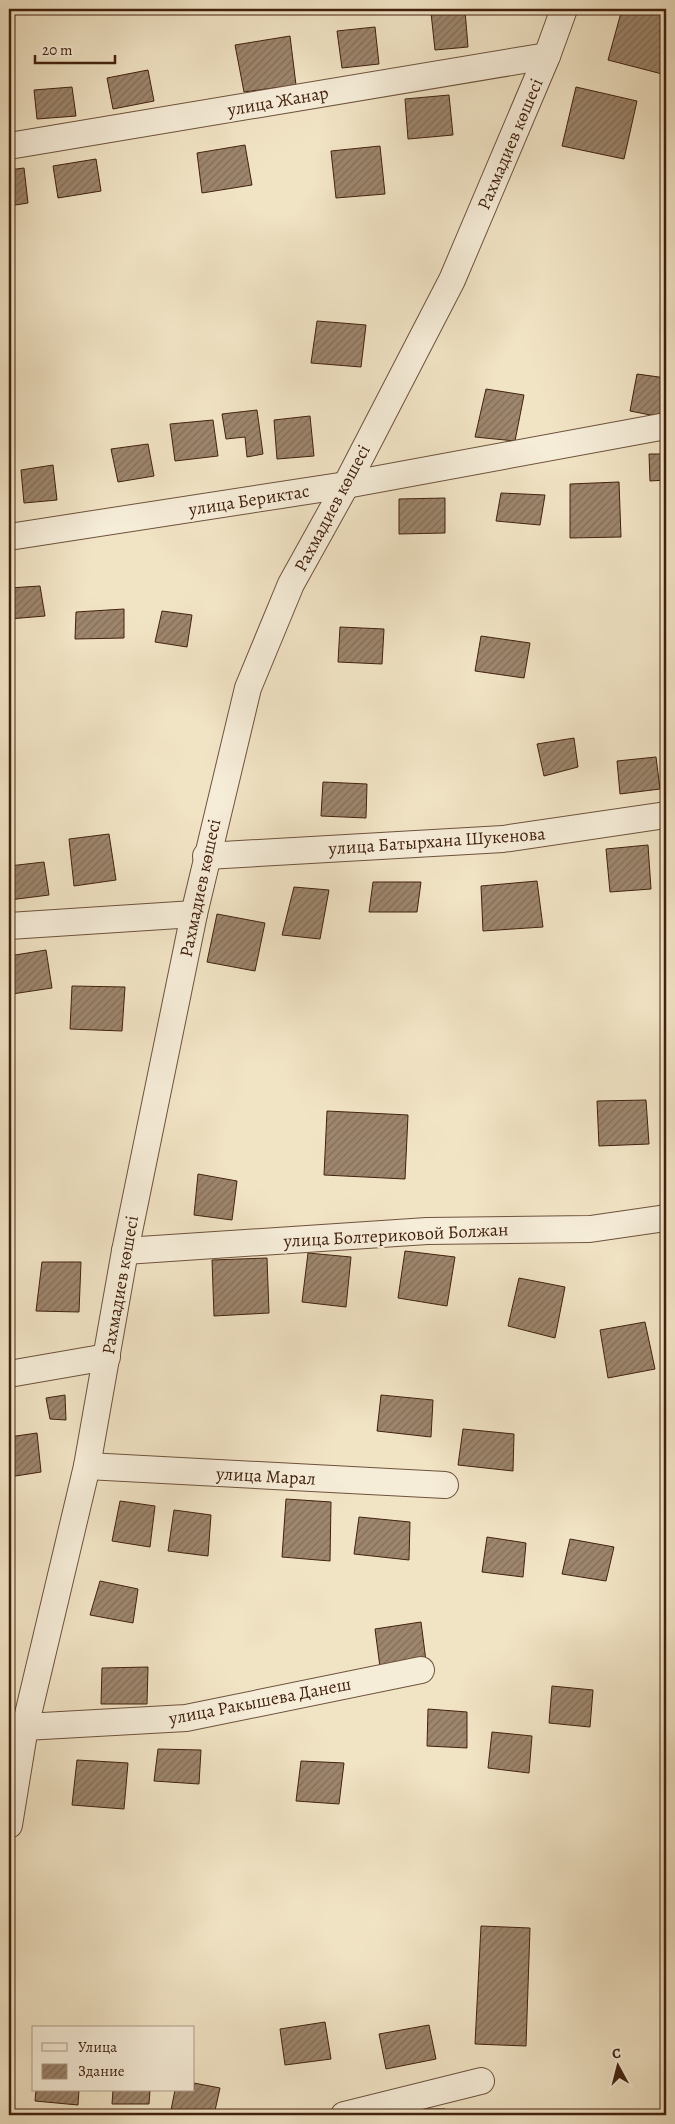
<svg xmlns="http://www.w3.org/2000/svg" width="675" height="2124" font-family="Alegreya,serif">
<style>
.building{fill:url(#building-hatch);stroke:#42210e}
.lines{fill:none;stroke-linecap:round;stroke-linejoin:round}
.minor-casing{stroke:#6e523c;stroke-width:28}
.minor{stroke:#f6edd9;stroke-width:26}
.labels{text-anchor:middle;dominant-baseline:central;stroke-width:4.5;stroke-linejoin:round;paint-order:stroke}
.street-label{font-size:18px;fill:#42210e;stroke:#f6edd9}
</style>
<defs>
<pattern id="building-hatch" width="6" height="6" patternUnits="userSpaceOnUse" patternTransform="scale(1.25)"><rect width="6" height="6" fill="#9d866d"/><path d="M-1 1l2-2M0 6l6-6M5 7l2-2" fill="none" stroke="#826d58"/></pattern>
</defs>
<rect width="100%" height="100%" fill="#f1e4c5"/>
<filter id="stains"><feTurbulence type="fractalNoise" baseFrequency=".004" numOctaves="4"/><feColorMatrix values="0 0 0 0 .2 0 0 0 0 .09 0 0 0 0 .02 0 0 0 .5 -.17"/></filter>
<radialGradient id="worn" r=".72"><stop offset=".6" stop-color="#630" stop-opacity="0"/><stop offset="1" stop-color="#630" stop-opacity=".3"/></radialGradient>
<g class="building">
<polygon points="622,9 666,9 666,75 608,60"/>
<polygon points="465,10 468,47 435,50 431,13"/>
<polygon points="375,27 379,64 342,68 337,31"/>
<polygon points="290,36 296,85 244,92 235,45"/>
<polygon points="148,70 154,101 113,109 107,78"/>
<polygon points="72,87 76,116 37,119 34,90"/>
<polygon points="576,87 637,101 624,159 562,146"/>
<polygon points="449,95 453,135 408,139 405,99"/>
<polygon points="245,145 252,185 202,193 197,153"/>
<polygon points="380,146 385,194 336,198 331,151"/>
<polygon points="96,159 101,191 58,198 53,166"/>
<polygon points="24,168 28,203 9,206 9,170"/>
<polygon points="317,321 366,325 361,367 311,363"/>
<polygon points="637,374 666,378 666,418 630,411"/>
<polygon points="486,389 524,395 515,441 475,437"/>
<polygon points="257,410 263,454 247,457 245,437 226,439 222,414"/>
<polygon points="310,416 314,456 277,459 274,420"/>
<polygon points="213,420 218,456 175,461 170,424"/>
<polygon points="148,444 154,476 118,482 111,449"/>
<polygon points="649,454 666,454 666,480 650,481"/>
<polygon points="53,465 57,500 24,503 21,470"/>
<polygon points="619,482 621,537 570,538 570,484"/>
<polygon points="501,493 545,495 540,525 496,521"/>
<polygon points="445,498 445,533 399,534 399,499"/>
<polygon points="40,586 45,616 9,619 9,588"/>
<polygon points="124,609 124,638 75,639 76,612"/>
<polygon points="162,611 192,615 187,647 155,642"/>
<polygon points="340,627 384,629 382,664 338,662"/>
<polygon points="481,636 530,643 524,678 475,671"/>
<polygon points="574,738 578,767 544,776 537,744"/>
<polygon points="656,757 660,789 620,794 617,761"/>
<polygon points="323,782 367,784 366,818 321,816"/>
<polygon points="109,834 116,880 74,886 69,839"/>
<polygon points="648,845 651,889 610,892 606,849"/>
<polygon points="44,862 49,895 9,900 9,866"/>
<polygon points="537,881 543,927 483,931 481,886"/>
<polygon points="373,882 421,882 417,912 369,912"/>
<polygon points="294,887 329,890 320,939 282,935"/>
<polygon points="217,914 265,923 255,971 207,962"/>
<polygon points="46,950 52,988 12,994 9,977 9,956"/>
<polygon points="72,986 125,987 122,1031 70,1029"/>
<polygon points="646,1100 649,1144 599,1146 597,1101"/>
<polygon points="327,1111 408,1115 405,1179 324,1175"/>
<polygon points="198,1174 237,1181 232,1220 194,1215"/>
<polygon points="405,1251 455,1257 447,1306 398,1298"/>
<polygon points="308,1253 351,1257 346,1307 302,1302"/>
<polygon points="267,1258 269,1313 214,1316 212,1260"/>
<polygon points="42,1262 81,1262 79,1312 36,1311"/>
<polygon points="519,1278 565,1287 555,1338 508,1326"/>
<polygon points="9,1281 11,1281 14,1324 9,1325"/>
<polygon points="645,1322 655,1369 608,1378 600,1330"/>
<polygon points="65,1395 66,1420 50,1419 46,1398"/>
<polygon points="381,1395 433,1400 431,1437 377,1431"/>
<polygon points="463,1429 514,1434 513,1471 458,1465"/>
<polygon points="37,1433 41,1472 9,1477 9,1437"/>
<polygon points="286,1499 331,1502 330,1561 282,1557"/>
<polygon points="120,1501 155,1506 150,1547 112,1541"/>
<polygon points="174,1510 211,1515 208,1556 168,1551"/>
<polygon points="359,1517 410,1522 409,1560 354,1554"/>
<polygon points="487,1537 526,1543 523,1577 482,1572"/>
<polygon points="570,1539 614,1547 606,1581 562,1574"/>
<polygon points="100,1581 138,1589 133,1623 90,1615"/>
<polygon points="421,1622 426,1661 380,1667 375,1629"/>
<polygon points="148,1667 147,1704 101,1704 102,1668"/>
<polygon points="552,1686 593,1690 590,1727 549,1723"/>
<polygon points="428,1709 467,1712 467,1748 427,1746"/>
<polygon points="492,1732 532,1736 529,1773 488,1768"/>
<polygon points="158,1749 201,1750 199,1784 154,1781"/>
<polygon points="77,1760 128,1763 124,1809 72,1805"/>
<polygon points="301,1761 344,1763 339,1804 296,1801"/>
<polygon points="481,1926 530,1928 526,2046 475,2044"/>
<polygon points="325,2022 331,2059 285,2065 280,2029"/>
<polygon points="429,2025 436,2059 386,2069 379,2034"/>
<polygon points="194,2083 220,2088 214,2115 170,2115 175,2090 194,2090"/>
<polygon points="36,2090 79,2090 78,2105 35,2101"/>
<polygon points="113,2090 150,2090 149,2104 112,2104"/>
<polygon points="415,2109 445,2109 445,2115 414,2115"/>
</g>
<g class="lines">
<defs>
<g id="minor">
<polyline points="9,146 547,56"/>
<polyline points="9,537 346,485 666,426"/>
<polyline points="206,856 503,839 666,815"/>
<polyline points="9,926 194,914"/>
<polyline points="125,1251 427,1231 590,1229 666,1218"/>
<polyline points="9,1374 107,1357"/>
<polyline points="87,1466 445,1485"/>
<polyline points="9,1725 25,1727 186,1718 421,1670"/>
<polyline points="9,1825 25,1727 87,1466 125,1251 194,914 248,688 291,584 346,485 452,280 547,56 564,9"/>
<polyline points="344,2115 481,2081"/>
</g>
</defs>
<use href="#minor" class="minor-casing"/>
<use href="#minor" class="minor"/>
</g>
<g class="labels">
<g class="street-label">
<text transform="translate(278 101) rotate(-10)">улица Жанар</text>
<text transform="translate(510 144) rotate(-67)">Рахмадиев көшесі</text>
<text transform="translate(249 500) rotate(-9)">улица Бериктас</text>
<text transform="translate(332 508) rotate(-62)">Рахмадиев көшесі</text>
<text transform="translate(437 841) rotate(-4)">улица Батырхана Шукенова</text>
<text transform="translate(200 888) rotate(-78)">Рахмадиев көшесі</text>
<text transform="translate(396 1235) rotate(-3)">улица Болтериковой Болжан</text>
<text transform="translate(120 1285) rotate(-80)">Рахмадиев көшесі</text>
<text transform="translate(266 1476) rotate(3)">улица Марал</text>
<text transform="translate(260 1701) rotate(-11)">улица Ракышева Данеш</text>
</g>
</g>
<rect width="675" height="2124" fill="none" stroke="#f1e4c5" stroke-width="30"/>
<rect x="10" y="10" width="655" height="2104" fill="none" stroke="#42210e" stroke-width="2.5"/>
<rect x="15" y="15" width="645" height="2094" fill="none" stroke="#42210e"/>
<rect x="32" y="2026" width="162" height="65" fill="#f6edd9" stroke="#ae9b88"/>
<rect x="42" y="2043" width="25" height="8" fill="#f6edd9" stroke="#ae9b88"/>
<text x="78" y="2052" font-size="15" fill="#42210e">Улица</text>
<rect x="42" y="2064" width="25" height="15" fill="url(#building-hatch)" stroke="#ae9b88"/>
<text x="78" y="2076" font-size="15" fill="#42210e">Здание</text>
<g transform="translate(618 2066) rotate(353)" stroke="#f6edd9" stroke-width="4" paint-order="stroke">
<path d="M0-4L9 19L0 12L-9 19Z" fill="#42210e"/>
<text y="-8" font-size="14" font-weight="bold" text-anchor="middle" fill="#42210e">С</text>
</g>
<path d="M35 55v8h80v-8" fill="none" stroke="#42210e" stroke-width="2.5"/>
<text x="42" y="55" font-size="15" fill="#42210e" stroke="#f6edd9" stroke-width="4" paint-order="stroke">20 m</text>
<rect width="100%" height="100%" filter="url(#stains)"/>
<rect width="100%" height="100%" fill="url(#worn)"/>
</svg>
